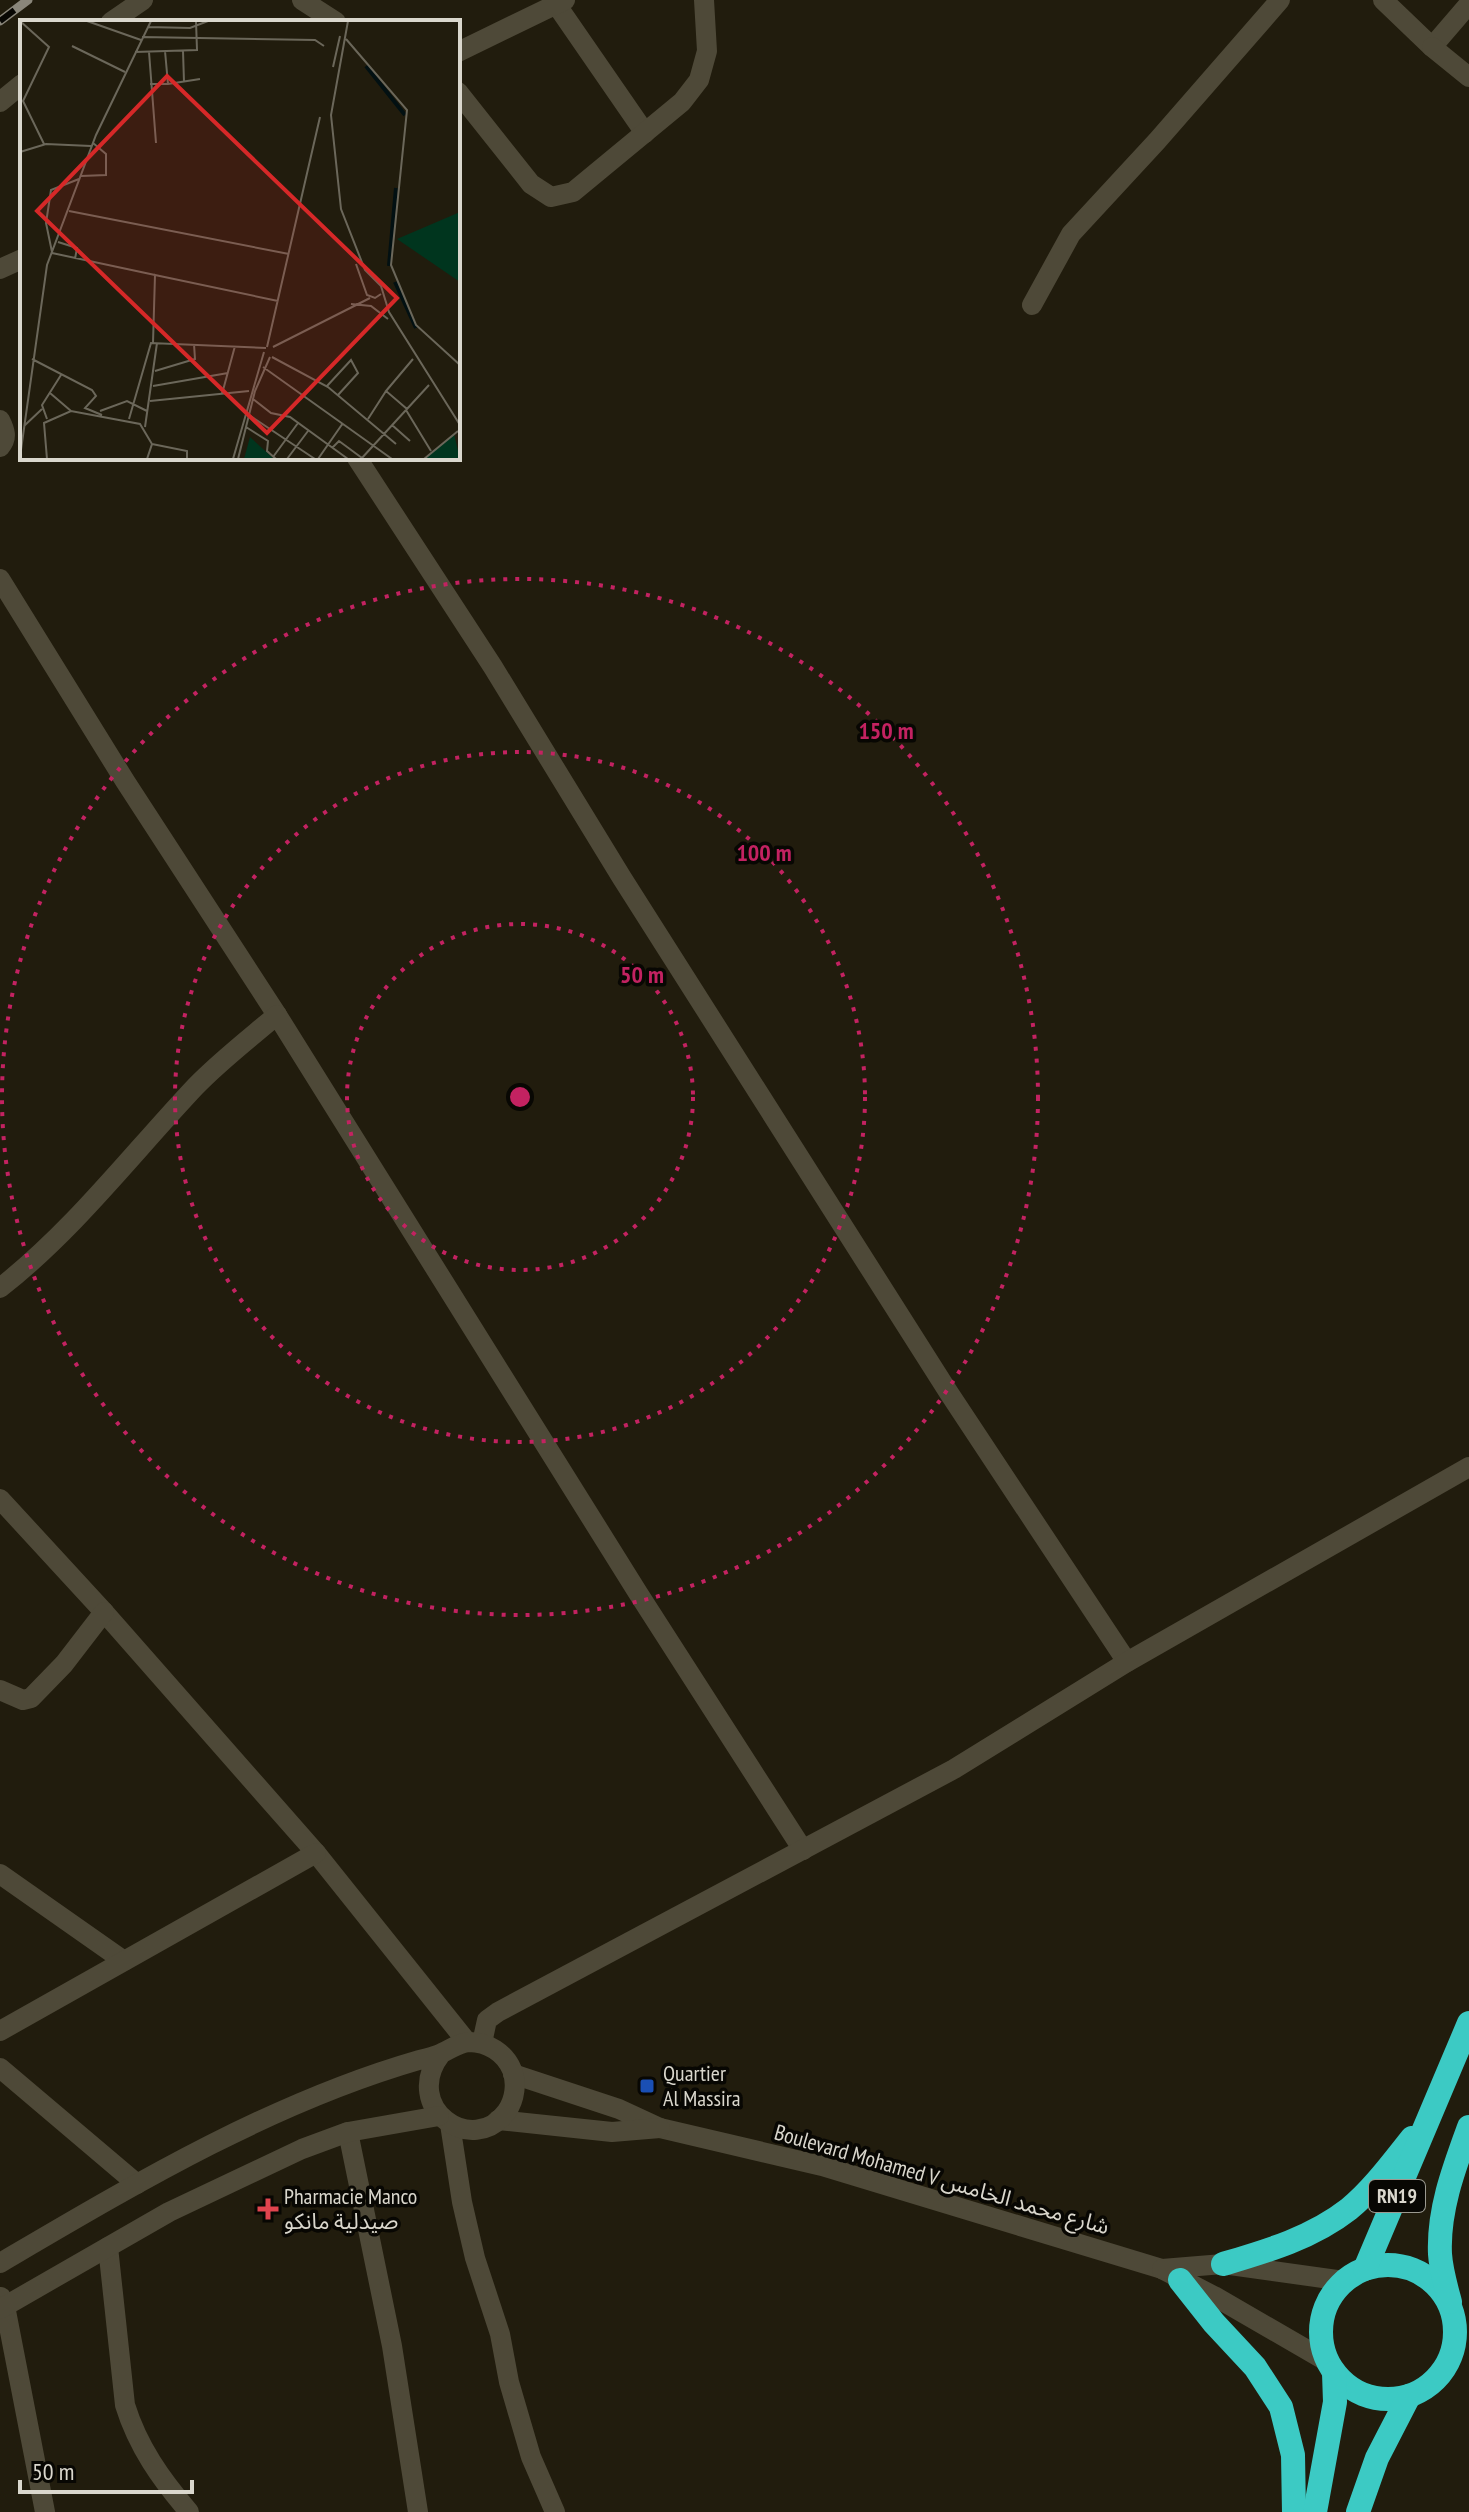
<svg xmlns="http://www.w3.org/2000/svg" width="1469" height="2512" font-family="'PT Sans Narrow','Noto Sans Arabic',sans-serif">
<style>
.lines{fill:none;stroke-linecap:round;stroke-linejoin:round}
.minor{stroke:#4e4938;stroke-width:20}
.highway{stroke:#3ccac4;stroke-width:24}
.rail-casing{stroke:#8a867a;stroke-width:9}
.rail{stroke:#080703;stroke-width:6;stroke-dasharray:18;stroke-linecap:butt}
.ring{fill:none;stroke:#c32261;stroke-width:4;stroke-dasharray:4 8}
.transit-dot{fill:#1a4fb4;stroke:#080703;stroke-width:3}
.health-dot{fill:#e0444e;stroke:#080703;stroke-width:3}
.labels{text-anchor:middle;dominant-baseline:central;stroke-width:7;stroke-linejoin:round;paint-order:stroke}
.shield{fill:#080703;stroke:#9b9990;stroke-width:2}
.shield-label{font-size:20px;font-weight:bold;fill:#dad7cd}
.poi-label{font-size:22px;fill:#dad7cd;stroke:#080703;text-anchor:start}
.street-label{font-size:22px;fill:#dad7cd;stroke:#080703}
.inset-river{fill:none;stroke:#021012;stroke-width:4}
.inset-road{fill:none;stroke:#6b675a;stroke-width:2}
.view{fill:#d62828;fill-opacity:0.15;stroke:#d62828;stroke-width:4}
.inset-edge{fill:none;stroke:#dad7cd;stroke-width:4}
.centre{fill:#c32261;stroke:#080703;stroke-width:4}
.ring-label{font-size:24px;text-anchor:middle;font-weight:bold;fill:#c32261;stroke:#080703;stroke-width:7;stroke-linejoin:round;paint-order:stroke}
</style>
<rect width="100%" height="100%" fill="#211c0d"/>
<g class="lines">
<g class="minor">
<polyline points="302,0 336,22"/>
<polyline points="1383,0 1432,47 1469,4"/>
<polyline points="556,4 645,133"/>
<polyline points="111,22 143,0"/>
<polyline points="1432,47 1469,77"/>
<polyline points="458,52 565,0"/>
<polyline points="458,92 531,184 551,197 573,192 682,102 699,80 707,51 704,0"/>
<polyline points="0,102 22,84"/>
<polyline points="0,269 22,259"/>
<polyline points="1032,305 1071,234 1157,141 1280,0"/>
<path d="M 0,420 C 5,430 8,438 0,447"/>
<polyline points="357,458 493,667 622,878 949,1393 1127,1662"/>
<polyline points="0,579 125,781 277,1015"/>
<path d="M 0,1288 C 74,1230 131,1155 195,1087 C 220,1061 250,1038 277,1015 L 638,1593 L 803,1850"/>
<polyline points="0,1499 104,1612 316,1853 467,2042"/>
<polyline points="0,1690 23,1700 31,1698 64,1664 104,1612"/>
<polyline points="0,1874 124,1961"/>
<polyline points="0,2031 316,1853"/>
<polyline points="482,2043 487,2020 498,2012 954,1769 1127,1662 1469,1467"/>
<polyline points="0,2068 137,2184"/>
<polyline points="513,2074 619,2109 660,2128 822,2166 1162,2269 1214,2296 1328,2362"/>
<polyline points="498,2120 612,2132 660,2128"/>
<polyline points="450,2124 462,2202 475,2258 500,2334 509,2382 531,2457 555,2512"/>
<polyline points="348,2132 392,2346 418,2512"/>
<path d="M 108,2247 L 125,2405 C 138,2447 161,2479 189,2512"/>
<path d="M 0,2263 C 133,2185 270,2103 419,2060 C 426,2058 435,2057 442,2053 C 451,2049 458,2043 469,2042 C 488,2042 505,2053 512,2070 C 517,2083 515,2099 507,2111 C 473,2159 400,2107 441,2054"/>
<polyline points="1162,2269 1223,2264 1344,2281"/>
<polyline points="1,2297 5,2306 45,2512"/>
<polyline points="0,2309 169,2212 302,2149 348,2132 439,2116"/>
</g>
<g class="highway">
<path d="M 1223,2264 C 1267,2251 1312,2238 1349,2209 C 1373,2189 1392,2163 1412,2138"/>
<circle cx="1388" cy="2332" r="67"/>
<polyline points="1365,2269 1469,2023"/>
<polyline points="1180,2280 1214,2323 1255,2367 1281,2407 1293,2455 1294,2512"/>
<path d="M 1450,2302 C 1446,2287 1441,2270 1440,2254 C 1438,2210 1454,2168 1469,2127"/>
<polyline points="1315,2512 1335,2402 1334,2373"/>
<polyline points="1358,2512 1377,2458 1409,2396"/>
</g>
<defs>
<polyline id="rail" points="0,21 28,0"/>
</defs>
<use href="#rail" class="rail-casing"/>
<use href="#rail" class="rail"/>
</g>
<g class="ring">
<circle cx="520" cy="1097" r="173"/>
<circle cx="520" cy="1097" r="345"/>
<circle cx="520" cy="1097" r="518"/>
</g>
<rect class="transit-dot" x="639" y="2078" width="16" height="16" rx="4"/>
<path class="health-dot" d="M264 2197h8v8h8v8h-8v8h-8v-8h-8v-8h8z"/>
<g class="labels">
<rect class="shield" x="1369" y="2180" width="56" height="32" rx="6"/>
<g class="shield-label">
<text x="1397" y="2196">RN19</text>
</g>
<g class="poi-label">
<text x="663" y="2073">Quartier<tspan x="663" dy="25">Al Massira</tspan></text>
<text x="284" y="2196">Pharmacie Manco<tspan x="284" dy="25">صيدلية مانكو</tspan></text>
</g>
<g class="street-label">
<text transform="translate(942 2179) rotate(16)">Boulevard Mohamed V شارع محمد الخامس</text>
</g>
</g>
<g transform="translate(20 20)">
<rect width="440" height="440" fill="#211c0d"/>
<path d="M 440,192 L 440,262 L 377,219 ZM 434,414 L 440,439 L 404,439 ZM 230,417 L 254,439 L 224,439 Z" fill="#00351e"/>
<path class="inset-river" d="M 346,46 L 385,95M 369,246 L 376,168M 375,262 L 396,308"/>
<path class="inset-road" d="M 0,1 L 29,27 L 3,81 L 24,124M 67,1 L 121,20M 328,1 L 311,95 L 321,189 L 345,250 L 361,266 L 369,292 L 440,405M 128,7 L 170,8 L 188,1M 122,17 L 295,20 L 304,26M 326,19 L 387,90 L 371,245 L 396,305 L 440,345M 52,26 L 105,52M 163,31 L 164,62M 115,32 L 177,30 L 176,1M 129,32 L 136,123M 313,47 L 320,16M 130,64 L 148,64 L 145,31M 148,64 L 180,59M 0,132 L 26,124 L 71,126M 61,156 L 86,155 L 86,134 L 73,123M 49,191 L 269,234M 38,222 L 57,228 L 55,239M 32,232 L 26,203 L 31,170 L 59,159M 32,233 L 135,255M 336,244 L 347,275 L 355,278 L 361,274M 331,284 L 351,286 L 368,299M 133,323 L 135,255 L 258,281M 247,327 L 300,97M 253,327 L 350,278M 252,337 L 308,367 L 376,424M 12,339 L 72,370 L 76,376 L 65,388 L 82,395M 243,347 L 372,439M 135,351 L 175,339 L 174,324M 133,366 L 208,353M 307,366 L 331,340 L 338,353 L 318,375M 30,373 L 51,391M 202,374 L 215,326M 233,379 L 251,393 L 270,397 L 328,439M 130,381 L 229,371M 387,389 L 366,371 L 393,339M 386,390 L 411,431M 80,391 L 107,381 L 127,391M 226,393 L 295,439M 27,399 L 22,385 L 41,355M 109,399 L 131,323 L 246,328M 348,399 L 366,371M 372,405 L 390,421M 4,406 L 22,389M 125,407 L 137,323M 226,407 L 248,421 L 247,431 L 256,439M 132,424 L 167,431 L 167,439M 312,428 L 319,421 L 342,438M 0,437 L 27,245 L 76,115 L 131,1M 253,437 L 278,403M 27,439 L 24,403 L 51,391 L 120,404 L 132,424 L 127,439M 213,439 L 244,332M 218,439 L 235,371 L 250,337M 267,439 L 288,411M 298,439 L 323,403M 341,439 L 409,365M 404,439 L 438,411"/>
<path class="view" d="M 147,56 L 377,278 L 247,413 L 17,191 Z"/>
<rect width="440" height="440" class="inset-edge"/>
</g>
<circle cx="520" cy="1097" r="12" class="centre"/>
<g class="ring-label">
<text x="886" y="739">150 m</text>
<text x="764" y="861">100 m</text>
<text x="642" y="983">50 m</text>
</g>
<path d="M20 2480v12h172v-12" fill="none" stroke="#dad7cd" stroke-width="4"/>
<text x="32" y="2480" font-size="24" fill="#dad7cd" stroke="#080703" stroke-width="6" paint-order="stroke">50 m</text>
</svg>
